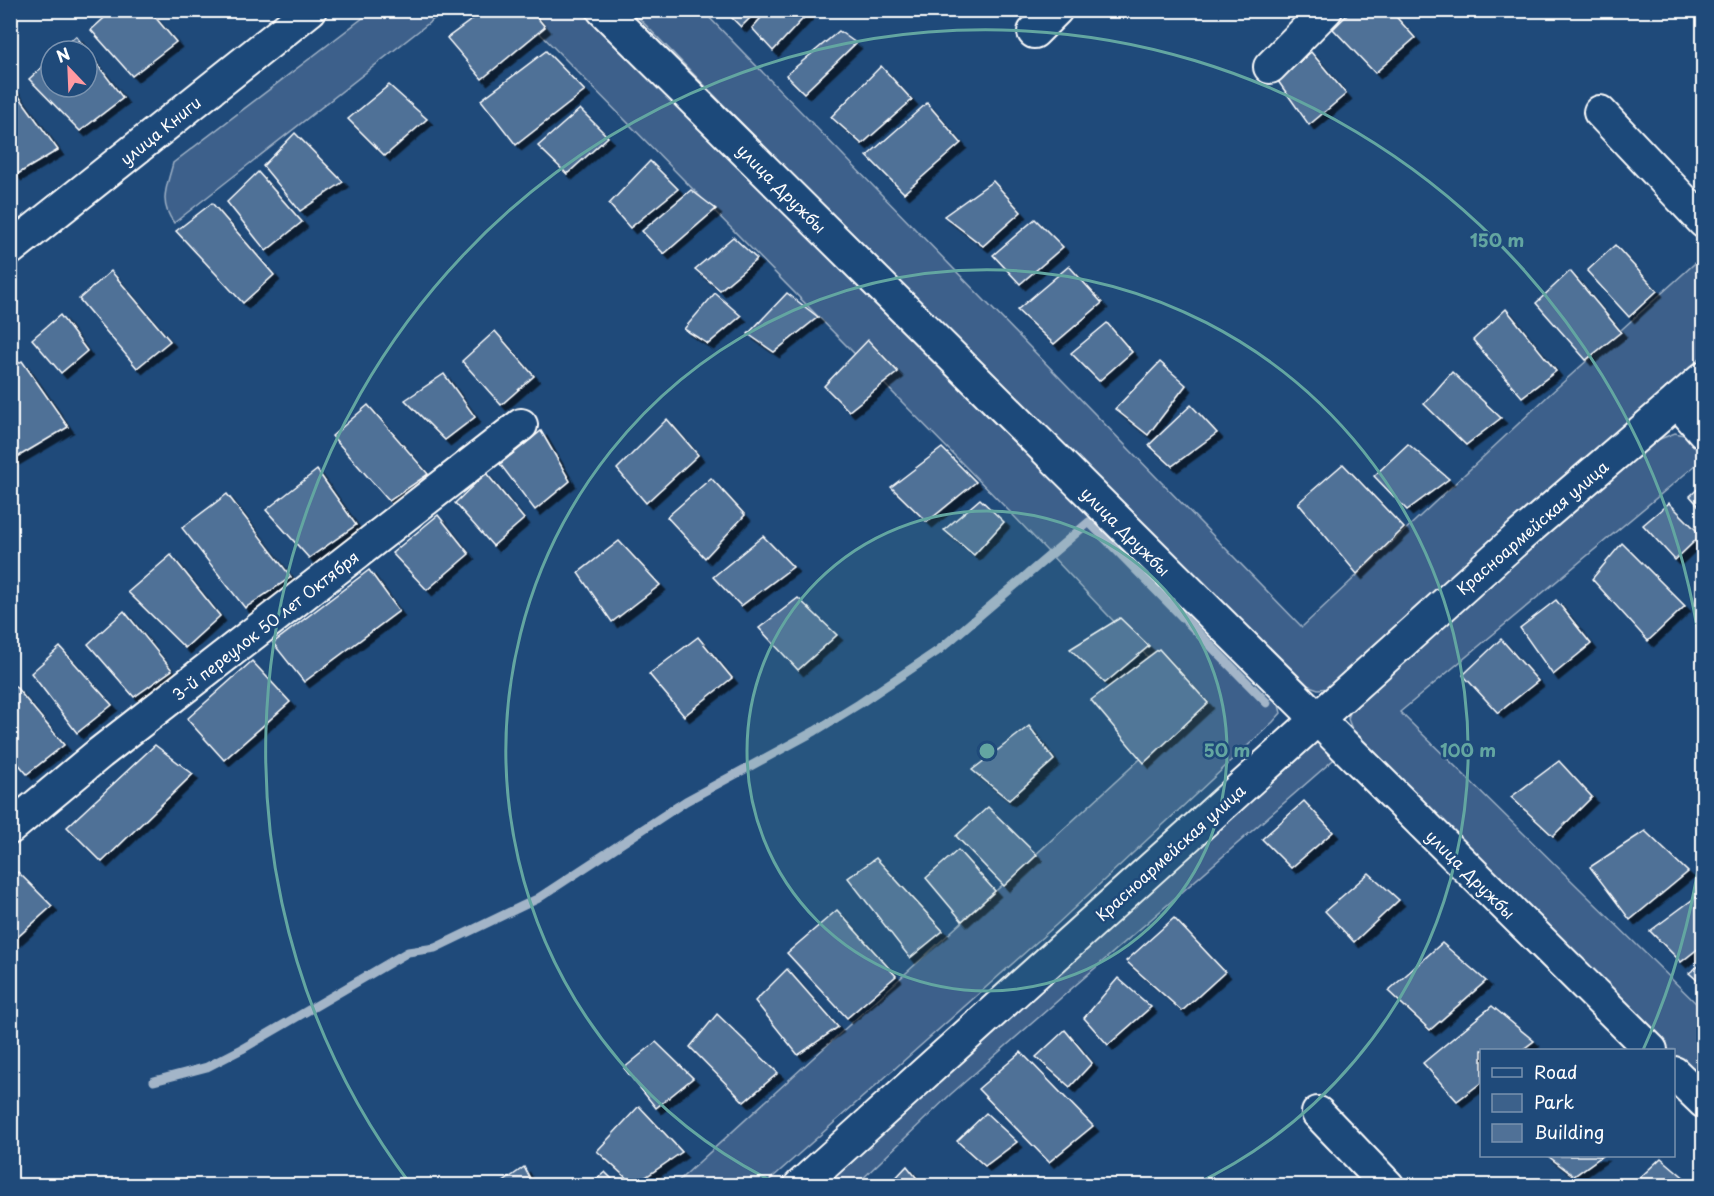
<svg xmlns="http://www.w3.org/2000/svg" width="1714" height="1196" font-family="'Playpen Sans',sans-serif">
<style>
.green{fill:#3c618b;stroke:#9eb0c5;stroke-width:1.5}
.lines{fill:none;stroke-linecap:round;stroke-linejoin:round}
.stream{stroke:#a3b5c8;stroke-width:9}
.building{fill:#507197;stroke:#fff;stroke-width:1.5;filter:url(#shadow)}
.minor-casing{stroke:#fff;stroke-width:36}
.minor{stroke:#1f4a7a;stroke-width:32}
.ring{fill:none;stroke:#63a6a1;stroke-width:3}
.labels{text-anchor:middle;dominant-baseline:central;stroke-width:5;stroke-linejoin:round;paint-order:stroke}
.street-label{font-size:16px;fill:#fff;stroke:#1f4a7a}
.centre{fill:#63a6a1;stroke:#1f4a7a;stroke-width:3}
.ring-label{font-size:18px;text-anchor:middle;font-weight:bold;fill:#63a6a1;stroke:#1f4a7a;stroke-width:5;stroke-linejoin:round;paint-order:stroke}
</style>
<defs>
<filter id="shadow"><feDropShadow dx="5.5" dy="5.5" stdDeviation="0" flood-color="#0009"/></filter>
</defs>
<rect width="100%" height="100%" fill="#1f4a7a"/>
<filter id="ink" filterUnits="userSpaceOnUse"><feTurbulence type="fractalNoise" baseFrequency=".0167" numOctaves="2"/><feDisplacementMap in="SourceGraphic" scale="12" xChannelSelector="R" yChannelSelector="G"/><feConvolveMatrix kernelMatrix="1 2 1 2 8 2 1 2 1" color-interpolation-filters="sRGB"/></filter>
<g filter="url(#ink)">
<g class="green">
<path d="M 372,11 L 444,11 L 174,223 C 158,201 167,187 173,163 Z"/>
<polygon points="518,11 590,11 1277,697 1281,713 1273,722 1056,925 764,1185 674,1185 1196,708 1011,513"/>
<polygon points="632,11 703,11 1302,627 1550,394 1703,256 1703,355 1482,563 1331,688 1318,689 1301,683 1010,398"/>
<polygon points="1675,433 1688,436 1703,451 1703,459 1400,712 1703,1010 1703,1089 1674,1059 1674,1050 1665,1050 1356,739 1348,719 1352,705 1650,443"/>
<polygon points="1312,733 1340,754 951,1094 856,1185 802,1186"/>
</g>
<g class="lines">
<polyline class="stream" points="154,1081 207,1067 242,1049 408,952 435,948 537,899 686,801 815,731 859,704 939,650 1089,522 1267,703"/>
</g>
<g class="building">
<polygon points="113,10 149,10 176,42 132,76 91,30"/>
<polygon points="485,10 531,10 545,27 482,79 447,38"/>
<polygon points="724,10 758,10 741,27"/>
<polygon points="768,10 811,10 773,51 752,28"/>
<polygon points="1352,10 1390,10 1415,38 1375,73 1333,29"/>
<polygon points="839,31 856,43 804,93 786,75"/>
<polygon points="76,36 87,51 60,51"/>
<polygon points="87,51 123,98 80,131 29,79 51,59 51,87 87,87"/>
<polygon points="546,51 585,91 516,145 481,100"/>
<polygon points="1311,52 1346,94 1309,125 1278,81"/>
<polygon points="881,66 912,100 862,144 831,117"/>
<polygon points="10,84 58,150 16,175 10,168"/>
<polygon points="389,85 427,119 385,156 348,119"/>
<polygon points="927,103 961,143 904,193 867,156"/>
<polygon points="580,109 608,137 567,174 538,146"/>
<polygon points="295,133 343,182 300,211 263,166"/>
<polygon points="650,161 678,189 630,228 609,204"/>
<polygon points="258,172 302,222 266,251 227,202"/>
<polygon points="993,181 1021,212 983,246 944,216"/>
<polygon points="691,190 716,209 664,254 642,231"/>
<polygon points="212,203 274,275 243,303 176,231"/>
<polygon points="1035,219 1063,247 1020,284 993,255"/>
<polygon points="733,237 757,259 720,290 695,269"/>
<polygon points="1615,245 1657,291 1629,317 1587,271"/>
<polygon points="1069,266 1102,303 1054,344 1017,310"/>
<polygon points="111,271 170,341 137,368 79,299"/>
<polygon points="1570,271 1621,332 1586,360 1536,303"/>
<polygon points="715,293 741,316 708,344 684,329"/>
<polygon points="787,293 818,317 774,352 748,334"/>
<polygon points="1506,309 1556,371 1522,397 1473,340"/>
<polygon points="60,315 87,351 61,373 32,339"/>
<polygon points="1107,323 1132,352 1099,381 1071,353"/>
<polygon points="495,331 534,376 501,405 462,361"/>
<polygon points="868,340 898,372 849,411 824,386"/>
<polygon points="22,361 68,427 14,459 10,455 10,369"/>
<polygon points="1160,362 1186,385 1148,435 1115,409"/>
<polygon points="1452,372 1501,418 1466,445 1424,404"/>
<polygon points="444,374 475,417 445,440 405,400"/>
<polygon points="368,405 428,474 389,501 332,436"/>
<polygon points="1191,405 1217,433 1172,466 1149,445"/>
<polygon points="667,419 698,455 646,503 617,469"/>
<polygon points="541,431 570,481 535,510 500,464"/>
<polygon points="1408,444 1449,479 1407,510 1374,476"/>
<polygon points="942,448 976,482 927,522 891,487"/>
<polygon points="1343,464 1404,528 1357,574 1298,503"/>
<polygon points="317,470 356,525 309,558 266,510"/>
<polygon points="486,473 524,519 493,546 455,503"/>
<polygon points="711,478 745,515 705,558 667,517"/>
<polygon points="1704,483 1704,512 1690,496"/>
<polygon points="227,494 291,577 245,608 182,528"/>
<polygon points="980,499 1004,522 974,555 944,530"/>
<polygon points="1669,503 1701,535 1675,560 1643,525"/>
<polygon points="438,515 469,554 427,590 392,553"/>
<polygon points="763,536 793,567 741,606 713,577"/>
<polygon points="619,541 660,585 612,622 578,573"/>
<polygon points="1622,543 1685,606 1648,641 1592,579"/>
<polygon points="171,555 220,616 185,648 128,592"/>
<polygon points="369,570 399,611 304,682 273,643"/>
<polygon points="798,598 837,635 798,670 759,628"/>
<polygon points="1556,600 1591,644 1553,675 1520,628"/>
<polygon points="124,611 172,670 134,697 88,644"/>
<polygon points="1120,618 1149,646 1105,683 1070,649"/>
<polygon points="698,637 732,678 684,716 649,674"/>
<polygon points="1501,639 1538,681 1498,713 1463,675"/>
<polygon points="60,647 112,705 77,733 31,673"/>
<polygon points="1159,649 1208,703 1144,763 1091,700"/>
<polygon points="252,661 290,702 224,760 187,719"/>
<polygon points="15,686 64,745 27,774 10,754 10,689"/>
<polygon points="1029,726 1054,760 1009,800 972,770"/>
<polygon points="155,745 193,774 102,862 67,827"/>
<polygon points="1559,761 1592,797 1553,836 1511,797"/>
<polygon points="1304,801 1333,832 1291,868 1262,839"/>
<polygon points="988,807 1037,855 1004,886 956,836"/>
<polygon points="1645,831 1688,872 1630,920 1590,867"/>
<polygon points="958,850 995,891 962,921 926,878"/>
<polygon points="876,858 943,931 910,958 848,878"/>
<polygon points="18,872 52,906 10,944 10,878"/>
<polygon points="1369,873 1399,900 1354,942 1325,911"/>
<polygon points="1696,897 1704,905 1704,944 1681,962 1650,931"/>
<polygon points="837,910 896,976 847,1018 787,953"/>
<polygon points="1174,918 1225,972 1182,1011 1126,961"/>
<polygon points="1442,943 1486,981 1430,1030 1388,991"/>
<polygon points="1704,962 1704,986 1689,973"/>
<polygon points="787,969 838,1027 798,1055 755,1001"/>
<polygon points="1118,978 1151,1007 1108,1045 1084,1018"/>
<polygon points="1492,1006 1534,1041 1522,1050 1482,1050 1482,1082 1457,1101 1423,1063"/>
<polygon points="717,1014 778,1073 744,1102 690,1047"/>
<polygon points="1065,1030 1092,1063 1070,1087 1036,1057"/>
<polygon points="656,1042 693,1078 656,1108 624,1068"/>
<polygon points="1021,1052 1093,1126 1049,1162 978,1089"/>
<polygon points="639,1106 682,1152 634,1185 597,1151"/>
<polygon points="986,1113 1017,1142 985,1166 957,1141"/>
<polygon points="1548,1156 1602,1156 1574,1176"/>
<polygon points="1661,1158 1694,1186 1631,1186"/>
<polygon points="907,1166 923,1186 888,1186"/>
<polygon points="524,1167 534,1186 498,1186"/>
<polygon points="605,1172 619,1186 588,1186"/>
</g>
<g class="lines">
<defs>
<g id="minor">
<polyline points="603,10 1651,1050"/>
<polyline points="1034,32 1056,10"/>
<polyline points="1270,67 1326,10"/>
<polyline points="1600,112 1704,222"/>
<polyline points="10,249 310,10"/>
<polyline points="1677,401 1704,432"/>
<polyline points="10,828 100,753 521,425"/>
<polyline points="1674,1073 1704,1102"/>
<polyline points="1318,1113 1388,1186"/>
<polyline points="800,1186 1520,536 1704,378"/>
</g>
</defs>
<use href="#minor" class="minor-casing"/>
<use href="#minor" class="minor"/>
</g>
</g>
<circle cx="987" cy="751" r="240" fill="#63a6a1" fill-opacity=".12"/>
<g class="ring">
<circle cx="987" cy="751" r="240"/>
<path d="M780 1185A481 481 0 1 1 1194 1185"/>
<path d="M1703 833A721 721 0 0 1 1643 1050M411 1185A721 721 0 1 1 1703 669"/>
</g>
<g class="labels">
<g class="street-label">
<text transform="translate(160 130) rotate(-39)">улица Книги</text>
<text transform="translate(782 188) rotate(45)">улица Дружбы</text>
<text transform="translate(1532 527) rotate(-41)">Красноармейская улица</text>
<text transform="translate(1126 531) rotate(45)">улица Дружбы</text>
<text transform="translate(265 625) rotate(-38)">3-й переулок 50 лет Октября</text>
<text transform="translate(1170 852) rotate(-42)">Красноармейская улица</text>
<text transform="translate(1471 874) rotate(45)">улица Дружбы</text>
</g>
</g>
<circle cx="987" cy="751" r="9" class="centre"/>
<g class="ring-label">
<text x="1497" y="247">150 m</text>
<text x="1227" y="757">50 m</text>
<text x="1468" y="757">100 m</text>
</g>
<rect width="1714" height="1196" fill="none" stroke="#1f4a7a" stroke-width="36"/>
<rect x="18" y="18" width="1678" height="1160" fill="none" stroke="#fff" stroke-width="2" filter="url(#ink)"/>
<rect x="1480" y="1049" width="195" height="108" fill="#1f4a7a" stroke="#7992af" stroke-width="1.5"/>
<rect x="1492" y="1068" width="30" height="9" fill="#1f4a7a" stroke="#7992af" stroke-width="1.5"/>
<text x="1534" y="1079" font-size="18" fill="#ffffff">Road</text>
<rect x="1492" y="1094" width="30" height="18" fill="#3c618b" stroke="#7992af" stroke-width="1.5"/>
<text x="1534" y="1109" font-size="18" fill="#ffffff">Park</text>
<rect x="1492" y="1124" width="30" height="18" fill="#507197" stroke="#7992af" stroke-width="1.5"/>
<text x="1534" y="1139" font-size="18" fill="#ffffff">Building</text>
<g transform="translate(69 69) rotate(337)"><circle r="28" fill="#1f4a7a" stroke="#7992af" stroke-width="1.5"/>
<path d="M0-4.5L10 22L0 15L-10 22Z" fill="#ff9aa2"/>
<text y="-9" font-size="16" font-weight="bold" text-anchor="middle" fill="#ffffff">N</text>
</g>
</svg>
